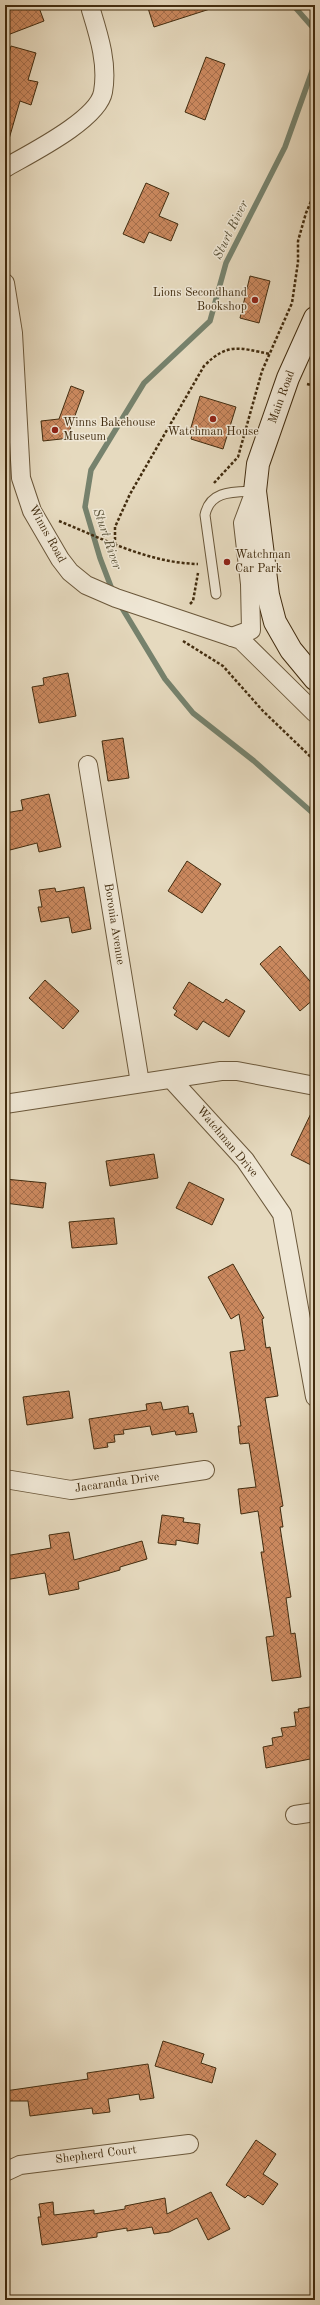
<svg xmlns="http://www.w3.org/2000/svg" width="320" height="2305" font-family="'Old Standard TT',serif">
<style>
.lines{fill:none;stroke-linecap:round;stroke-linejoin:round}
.stream{stroke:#76826d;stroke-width:5.5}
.building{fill:url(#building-cross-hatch);stroke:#422c0f}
.lane-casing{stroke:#6b583b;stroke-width:11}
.street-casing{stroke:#6b583b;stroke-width:20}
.secondary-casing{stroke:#422c0f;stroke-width:24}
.path{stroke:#422c0f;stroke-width:2.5;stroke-dasharray:3 2;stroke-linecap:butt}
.lane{stroke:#efe7d5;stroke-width:9}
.street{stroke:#efe7d5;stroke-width:18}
.secondary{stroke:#efe7d5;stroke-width:22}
.poi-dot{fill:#8f2418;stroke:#efe7d5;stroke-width:1.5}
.labels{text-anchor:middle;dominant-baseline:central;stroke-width:3;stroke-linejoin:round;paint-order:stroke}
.poi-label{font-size:12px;fill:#422c0f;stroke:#efe7d5;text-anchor:start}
.street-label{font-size:12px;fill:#422c0f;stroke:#efe7d5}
.water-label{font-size:13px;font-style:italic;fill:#585036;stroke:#efe7d5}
</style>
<defs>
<pattern id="building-cross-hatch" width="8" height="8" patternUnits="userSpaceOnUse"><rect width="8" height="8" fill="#ca885e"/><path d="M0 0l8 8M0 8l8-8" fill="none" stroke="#a66f4c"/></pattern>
</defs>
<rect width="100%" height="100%" fill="#e6dabf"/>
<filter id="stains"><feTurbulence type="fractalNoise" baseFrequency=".005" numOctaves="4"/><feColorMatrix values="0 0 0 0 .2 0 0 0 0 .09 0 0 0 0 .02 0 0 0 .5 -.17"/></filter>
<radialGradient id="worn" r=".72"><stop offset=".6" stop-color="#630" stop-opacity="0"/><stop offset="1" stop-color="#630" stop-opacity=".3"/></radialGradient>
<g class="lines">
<g class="stream">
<polyline points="293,5 315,30"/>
<polyline points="113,592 100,558 85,507 91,470 144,383 210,321 226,263 285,147 315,63"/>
<polyline points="119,603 165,679 193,713 254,761 315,815"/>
</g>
</g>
<g class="building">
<polygon points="5,5 38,5 44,21 5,36"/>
<polygon points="147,5 212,5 213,8 154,27"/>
<polygon points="11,46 36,53 28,80 38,82 31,105 20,101 9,139 5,138 5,68"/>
<polygon points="206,57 225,64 205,120 185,112"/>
<polygon points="146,183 169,193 159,216 178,224 171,241 149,232 144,243 123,234"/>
<polygon points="250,276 270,281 259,323 240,318"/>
<polygon points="71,386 84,391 69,432 70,438 43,441 41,421 59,419"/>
<polygon points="200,396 236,407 223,449 191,439 193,432 190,431"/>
<polygon points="68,673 76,716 39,723 32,687 44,685 43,678"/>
<polygon points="123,738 129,778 108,781 102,741"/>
<polygon points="49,794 61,847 39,852 37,843 10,850 5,828 5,813 23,810 21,800"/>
<polygon points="187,861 221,884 202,913 168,891"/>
<polygon points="84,887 91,929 72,933 69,917 41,922 38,907 42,907 39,890 55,888 56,892"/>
<polygon points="280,946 315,987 315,998 300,1011 260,964"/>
<polygon points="45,980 79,1011 63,1029 29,998"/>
<polygon points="189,982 223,1003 226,999 245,1011 229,1037 203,1021 197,1030 174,1015 177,1011 173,1008"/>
<polygon points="315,1105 315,1167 291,1155"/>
<polygon points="154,1154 158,1178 110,1186 106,1161"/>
<polygon points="5,1179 46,1183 43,1208 5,1203"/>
<polygon points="189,1182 224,1199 212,1225 176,1208"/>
<polygon points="114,1218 117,1244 72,1248 69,1222"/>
<polygon points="233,1264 264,1318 262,1319 266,1348 270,1347 278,1396 265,1398 283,1506 280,1507 283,1527 280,1527 291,1597 286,1598 291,1634 295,1633 301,1677 272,1681 266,1637 274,1636 261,1552 264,1552 258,1511 241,1514 238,1489 256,1487 249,1443 240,1444 238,1426 241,1426 230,1352 245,1350 239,1314 231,1319 208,1277"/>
<polygon points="69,1391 73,1418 27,1425 23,1397"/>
<polygon points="161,1402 163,1410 188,1406 189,1414 193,1413 197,1432 176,1435 175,1431 152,1435 150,1426 123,1430 124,1434 114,1435 115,1442 107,1443 108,1447 94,1449 89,1419 147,1410 146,1404"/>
<polygon points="162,1515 184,1518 183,1522 200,1524 198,1544 176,1540 176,1545 158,1543"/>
<polygon points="69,1532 74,1560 142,1541 147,1559 120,1567 120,1570 78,1582 79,1589 49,1595 45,1573 5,1580 5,1556 51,1548 49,1535"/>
<polygon points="315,1706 315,1758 266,1768 263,1747 273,1745 272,1738 283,1736 281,1728 296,1726 294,1712 299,1712 298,1709"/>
<polygon points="163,2041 204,2054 201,2063 216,2068 212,2083 155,2066"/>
<polygon points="148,2064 154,2098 140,2100 139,2094 108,2099 110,2112 93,2114 92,2108 30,2116 28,2101 5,2101 5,2091 88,2079 87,2073"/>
<polygon points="256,2140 276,2154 263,2174 278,2184 263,2205 248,2195 245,2198 226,2185"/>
<polygon points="211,2192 230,2229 208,2240 197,2218 169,2232 154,2234 152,2227 127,2231 127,2228 97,2233 97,2237 42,2245 38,2217 41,2217 39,2204 53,2202 54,2215 94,2210 94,2214 125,2209 125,2206 165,2198 167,2214"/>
</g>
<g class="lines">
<defs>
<path id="lane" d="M 216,594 L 205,515 C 210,490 234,492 255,491"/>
<g id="street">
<path d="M 5,168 C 29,154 98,120 103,92 C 108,64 99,36 91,10"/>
<polyline points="5,283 13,333 21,478 32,511 60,559 70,572 86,585 116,598 241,640 315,713"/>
<polyline points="232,637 251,630 250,584 243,523 255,491"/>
<polyline points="88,765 140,1083"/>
<polyline points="171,1079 245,1160 282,1214 315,1397"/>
<polyline points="5,1104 221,1071 237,1071 315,1086"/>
<polyline points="5,1479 71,1490 205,1470"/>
<polyline points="295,1815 315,1812"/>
<polyline points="5,2172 20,2165 189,2144"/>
</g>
<polyline id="secondary" points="315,318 288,378 258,464 255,491 268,595 275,622 291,650 315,679"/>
</defs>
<use href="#lane" class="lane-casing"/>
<use href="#street" class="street-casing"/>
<use href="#secondary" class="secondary-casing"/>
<g class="path">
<polyline points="307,384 315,386"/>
<polyline points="214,483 238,457 262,371 292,303 298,262 298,241 306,213 315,192"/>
<path d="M 59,521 C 103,539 149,563 198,564"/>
<path d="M 115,545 L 115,527 L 130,494 L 204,366 C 228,342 239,348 270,354"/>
<polyline points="190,604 193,601 198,573"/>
<polyline points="183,641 223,666 263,711 315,761"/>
</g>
<use href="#lane" class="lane"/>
<use href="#street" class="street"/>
<use href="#secondary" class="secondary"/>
</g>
<g class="poi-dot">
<circle cx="255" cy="300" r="4"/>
<circle cx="213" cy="419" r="4"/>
<circle cx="55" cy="430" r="4"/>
<circle cx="227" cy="562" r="4"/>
</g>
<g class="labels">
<g class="poi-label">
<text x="247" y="293" text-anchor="end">Lions Secondhand<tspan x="247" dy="14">Bookshop</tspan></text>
<text x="63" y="423">Winns Bakehouse<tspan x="63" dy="14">Museum</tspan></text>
<text x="213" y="432" text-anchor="middle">Watchman House</text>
<text x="235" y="555">Watchman<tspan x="235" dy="14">Car Park</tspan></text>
</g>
<g class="street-label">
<text transform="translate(282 397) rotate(-70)">Main Road</text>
<text transform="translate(47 534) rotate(61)">Winns Road</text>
<text transform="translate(114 924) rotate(81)">Boronia Avenue</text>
<text transform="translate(227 1142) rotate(50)">Watchman Drive</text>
<text transform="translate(117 1483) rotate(-8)">Jacaranda Drive</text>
<text transform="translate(96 2155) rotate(-7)">Shepherd Court</text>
</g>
<g class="water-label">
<text transform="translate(231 230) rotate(-64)">Sturt River</text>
<text transform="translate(107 539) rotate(71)">Sturt River</text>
</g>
</g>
<rect width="320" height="2305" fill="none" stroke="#e6dabf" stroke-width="20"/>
<rect x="6" y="6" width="308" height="2293" fill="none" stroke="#422c0f" stroke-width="2"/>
<rect x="10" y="10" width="300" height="2285" fill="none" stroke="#422c0f"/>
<rect width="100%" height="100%" filter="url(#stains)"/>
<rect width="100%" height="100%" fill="url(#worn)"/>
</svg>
